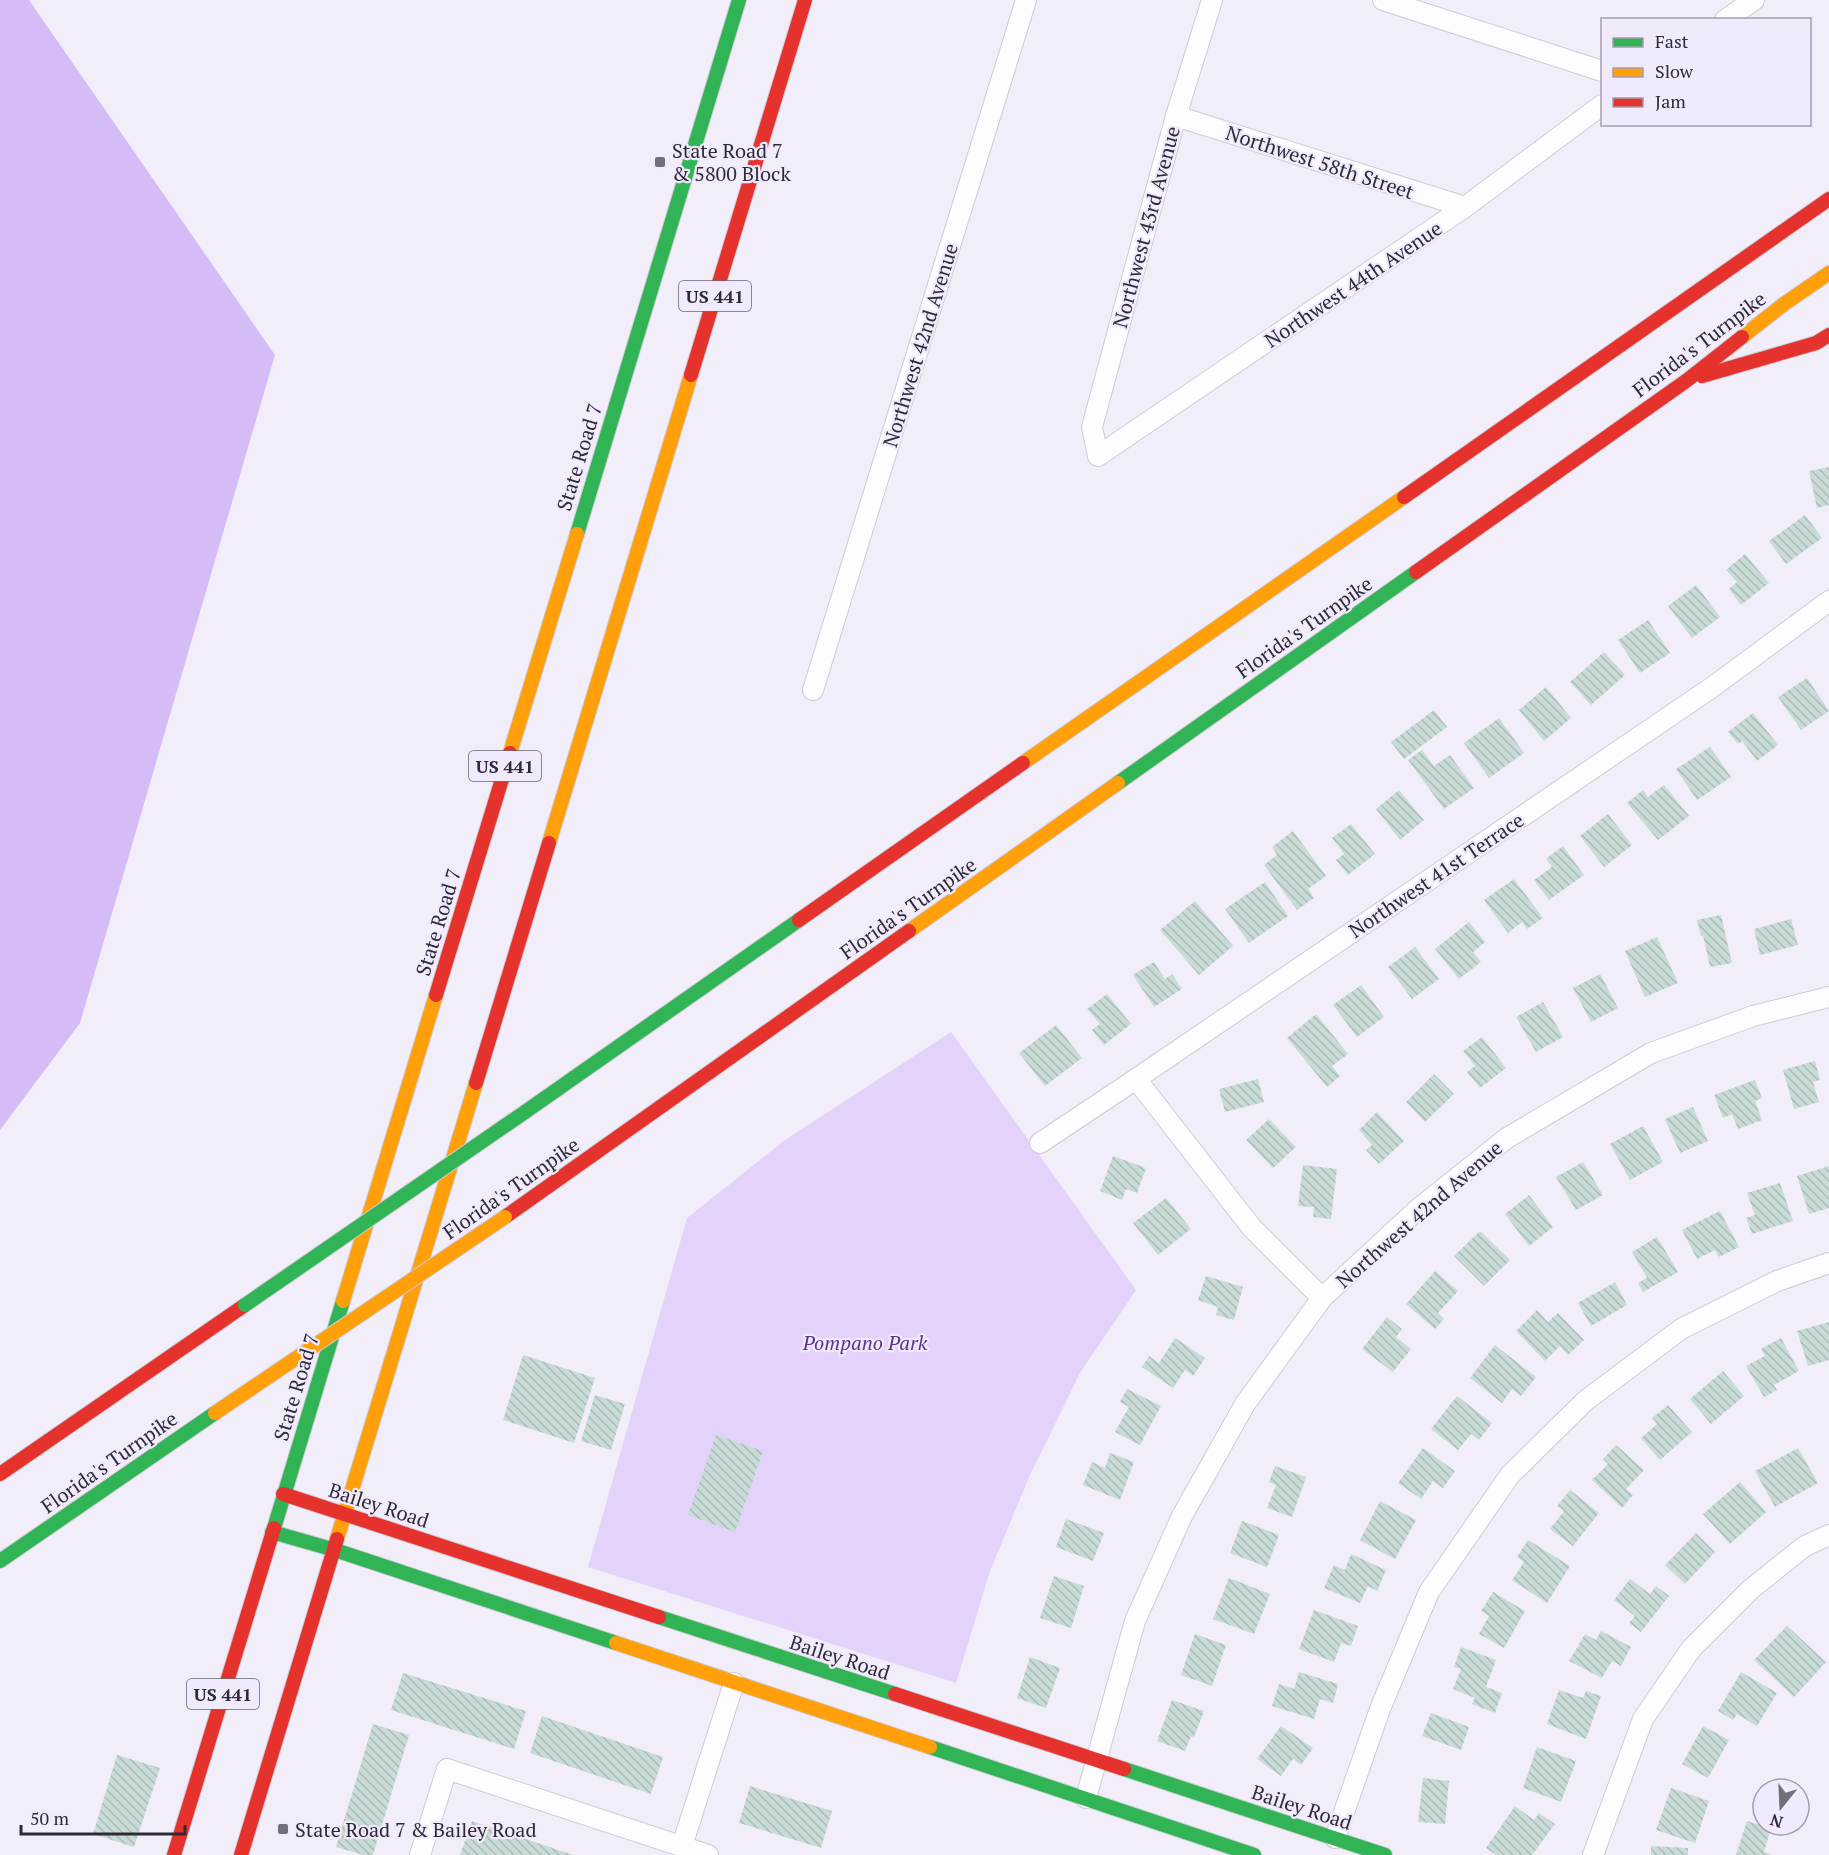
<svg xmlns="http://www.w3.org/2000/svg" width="1829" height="1855" font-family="'PT Serif',serif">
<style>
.green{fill:#e3d2fa}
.water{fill:#d5bcf7}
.building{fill:url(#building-back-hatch)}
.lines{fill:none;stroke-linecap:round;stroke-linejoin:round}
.street-casing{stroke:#cfcbd5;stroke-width:22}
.fast-casing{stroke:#cfcbd5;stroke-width:16}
.slow-casing{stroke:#cfcbd5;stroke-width:16}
.jam-casing{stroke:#cfcbd5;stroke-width:16}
.street{stroke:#fdfcfe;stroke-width:20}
.fast{stroke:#30b455;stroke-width:14}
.slow{stroke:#ff9f0a;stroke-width:14}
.jam{stroke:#e5322d;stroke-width:14}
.fast-bridge-casing{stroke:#cfcbd5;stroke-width:16;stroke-linecap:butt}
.slow-bridge-casing{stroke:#cfcbd5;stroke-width:16;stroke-linecap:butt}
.fast-bridge{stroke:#30b455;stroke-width:14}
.slow-bridge{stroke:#ff9f0a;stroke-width:14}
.poi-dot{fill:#736f7a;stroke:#f1eafd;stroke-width:2}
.labels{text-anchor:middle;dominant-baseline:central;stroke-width:4.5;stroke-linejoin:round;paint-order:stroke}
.shield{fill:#f1eafd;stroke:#696472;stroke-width:1.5}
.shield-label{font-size:18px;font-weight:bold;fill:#2f2b36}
.poi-label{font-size:20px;fill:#2f2b36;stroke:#f1eafd;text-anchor:start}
.street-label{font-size:20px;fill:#2f2b36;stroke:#f1eafd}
.park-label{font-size:20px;font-style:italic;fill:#60328e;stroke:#f1eafd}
</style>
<defs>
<pattern id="building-back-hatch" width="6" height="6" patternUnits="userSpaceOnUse" patternTransform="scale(1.5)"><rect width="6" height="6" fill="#c8dbd6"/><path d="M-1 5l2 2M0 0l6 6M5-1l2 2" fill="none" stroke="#acbcb8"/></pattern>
</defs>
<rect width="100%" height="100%" fill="#f2eef9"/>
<polygon class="green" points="951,1032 1136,1290 1080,1373 1030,1475 990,1571 956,1683 588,1567 687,1218 785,1140"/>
<polygon class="water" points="0,0 29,0 275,355 80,1023 0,1130"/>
<g class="building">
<polygon points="1829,467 1829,505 1817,508 1809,471"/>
<polygon points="1805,515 1822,538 1786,564 1769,541"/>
<polygon points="1745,554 1769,583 1741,605 1729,589 1737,582 1726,570"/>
<polygon points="1696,585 1720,617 1692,638 1668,606"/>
<polygon points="1648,620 1670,653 1640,673 1618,640"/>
<polygon points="1604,652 1625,675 1591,705 1570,682"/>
<polygon points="1807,678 1829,711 1801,730 1778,697"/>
<polygon points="1546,687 1571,718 1544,741 1519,710"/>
<polygon points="1434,710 1447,727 1404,759 1391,742"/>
<polygon points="1753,713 1778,745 1757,761 1742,741 1738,744 1728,732"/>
<polygon points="1499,718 1524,753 1489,778 1464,743"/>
<polygon points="1710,747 1731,777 1697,800 1676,769"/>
<polygon points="1422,750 1434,766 1450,755 1474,788 1444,809 1408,760"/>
<polygon points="1664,785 1689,816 1658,840 1627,803 1643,790 1648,797"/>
<polygon points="1399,790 1424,820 1400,840 1376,809"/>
<polygon points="1608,814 1632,845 1604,867 1580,836"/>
<polygon points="1351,824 1375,854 1348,875 1336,860 1344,854 1332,838"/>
<polygon points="1293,831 1326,876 1308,889 1314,898 1297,910 1264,865 1277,855 1272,847"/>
<polygon points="1563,846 1584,875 1549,900 1534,880 1552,867 1546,859"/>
<polygon points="1514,879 1543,918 1527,929 1522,922 1508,933 1484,900"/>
<polygon points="1265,882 1288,916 1249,943 1225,909"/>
<polygon points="1195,901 1233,946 1199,975 1160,930"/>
<polygon points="1721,915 1732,963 1710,967 1703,935 1701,936 1697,920"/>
<polygon points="1791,919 1798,945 1760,955 1754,929"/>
<polygon points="1469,922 1485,942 1473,952 1481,962 1459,979 1435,949"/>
<polygon points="1657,937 1678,983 1645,997 1625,951"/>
<polygon points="1415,947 1439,979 1412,999 1388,967"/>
<polygon points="1154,962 1165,979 1172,974 1182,989 1154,1007 1133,975"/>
<polygon points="1600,974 1618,1008 1591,1022 1573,988"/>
<polygon points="1361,985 1384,1017 1357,1037 1333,1005"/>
<polygon points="1107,994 1131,1024 1104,1045 1092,1030 1100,1024 1087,1009"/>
<polygon points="1543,1002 1563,1037 1536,1052 1516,1017"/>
<polygon points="1316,1014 1348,1054 1332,1066 1340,1076 1327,1087 1287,1038"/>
<polygon points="1056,1025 1082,1058 1045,1086 1019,1053"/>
<polygon points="1482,1037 1506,1068 1480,1088 1467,1072 1475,1066 1463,1051"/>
<polygon points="1815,1061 1820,1080 1813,1082 1819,1102 1794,1109 1783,1070"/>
<polygon points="1434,1074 1454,1094 1425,1122 1406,1102"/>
<polygon points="1258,1079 1264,1102 1225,1112 1219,1089"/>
<polygon points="1755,1080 1762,1098 1755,1101 1762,1120 1738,1129 1732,1114 1723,1118 1714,1095"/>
<polygon points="1693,1107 1708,1141 1680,1153 1665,1119"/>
<polygon points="1377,1112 1404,1141 1379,1164 1366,1150 1372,1145 1359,1130"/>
<polygon points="1269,1119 1296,1147 1273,1168 1246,1140"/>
<polygon points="1643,1126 1663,1162 1630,1180 1610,1144"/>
<polygon points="1113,1156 1146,1168 1137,1193 1126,1189 1122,1200 1100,1191"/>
<polygon points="1583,1162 1603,1195 1576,1210 1556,1177"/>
<polygon points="1303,1165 1337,1169 1331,1219 1313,1217 1314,1207 1298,1206"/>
<polygon points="1829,1166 1829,1208 1809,1214 1797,1176"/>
<polygon points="1780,1183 1793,1221 1752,1234 1746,1218 1755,1215 1747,1193"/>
<polygon points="1529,1195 1553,1227 1529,1246 1505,1214"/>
<polygon points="1166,1198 1191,1229 1158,1255 1133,1223"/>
<polygon points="1720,1211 1739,1247 1719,1257 1715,1250 1697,1259 1682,1230"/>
<polygon points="1480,1231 1510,1260 1484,1286 1454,1256"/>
<polygon points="1657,1237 1678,1272 1643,1292 1638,1283 1647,1278 1632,1252"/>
<polygon points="1435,1271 1458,1291 1438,1313 1444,1319 1435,1329 1406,1304"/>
<polygon points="1206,1276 1243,1287 1234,1320 1216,1315 1218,1307 1198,1300"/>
<polygon points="1615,1282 1627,1305 1591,1326 1578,1303"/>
<polygon points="1537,1310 1548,1322 1558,1313 1584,1340 1568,1355 1560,1346 1545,1361 1516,1331"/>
<polygon points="1387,1317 1402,1329 1396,1337 1411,1349 1393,1372 1362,1349"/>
<polygon points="1829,1322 1829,1360 1808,1366 1797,1331"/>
<polygon points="1175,1338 1205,1358 1193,1376 1185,1370 1173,1388 1142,1367 1149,1356 1159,1363"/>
<polygon points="1781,1338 1799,1371 1774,1385 1777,1390 1764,1397 1746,1366 1765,1356 1761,1349"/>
<polygon points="1495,1345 1536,1377 1521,1396 1512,1389 1502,1403 1470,1378"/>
<polygon points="523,1355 595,1378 574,1443 503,1420"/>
<polygon points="1723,1371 1744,1396 1711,1424 1690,1399"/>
<polygon points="1127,1389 1161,1406 1140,1445 1115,1432 1129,1407 1120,1402"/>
<polygon points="595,1395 625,1404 611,1450 581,1441"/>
<polygon points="1457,1396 1492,1423 1479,1440 1471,1434 1458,1450 1431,1429"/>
<polygon points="1668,1405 1692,1432 1660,1460 1641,1438 1657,1424 1652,1418"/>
<polygon points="716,1435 763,1451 735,1532 688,1515"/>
<polygon points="1616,1445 1644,1470 1626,1489 1633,1495 1622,1508 1592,1480 1608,1464 1603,1459"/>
<polygon points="1423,1448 1455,1471 1443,1488 1433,1481 1421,1499 1398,1483"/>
<polygon points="1798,1448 1818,1483 1775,1507 1755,1471"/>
<polygon points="1110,1453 1134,1462 1120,1500 1083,1485 1092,1462 1105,1468"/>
<polygon points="1275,1466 1306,1477 1292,1517 1267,1508 1276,1485 1269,1482"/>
<polygon points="1740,1482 1766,1512 1730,1544 1703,1514"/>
<polygon points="1570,1490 1599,1513 1573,1546 1550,1529 1564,1511 1557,1506"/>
<polygon points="1380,1501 1416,1520 1395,1559 1360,1540"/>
<polygon points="1066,1519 1104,1533 1093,1561 1056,1547"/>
<polygon points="1242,1521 1279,1535 1267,1567 1230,1553"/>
<polygon points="1696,1533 1715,1552 1685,1584 1665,1565"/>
<polygon points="1528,1540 1570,1566 1547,1603 1512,1580 1524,1562 1517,1557"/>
<polygon points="1351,1554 1386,1570 1377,1591 1368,1586 1360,1603 1324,1588 1334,1565 1345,1570"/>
<polygon points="1054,1576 1084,1586 1071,1628 1040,1618"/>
<polygon points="1229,1578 1270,1594 1254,1634 1213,1619"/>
<polygon points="1630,1579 1650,1594 1656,1586 1669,1596 1641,1632 1629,1623 1635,1616 1614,1600"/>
<polygon points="1493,1592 1525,1611 1504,1648 1479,1634 1489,1616 1481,1611"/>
<polygon points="1314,1610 1358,1626 1351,1646 1341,1643 1334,1662 1299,1649"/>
<polygon points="1787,1626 1826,1662 1794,1697 1754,1660"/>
<polygon points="1601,1631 1631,1647 1621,1666 1612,1661 1602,1678 1569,1661 1585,1634 1596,1640"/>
<polygon points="1195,1634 1226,1645 1212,1686 1181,1675"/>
<polygon points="1461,1647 1496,1660 1486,1687 1502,1693 1495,1713 1472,1704 1475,1698 1453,1689 1461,1669 1454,1667"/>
<polygon points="1030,1657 1060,1668 1046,1708 1017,1698"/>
<polygon points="1299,1672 1338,1684 1333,1703 1320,1699 1314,1719 1272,1706 1279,1684 1294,1689"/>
<polygon points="1741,1672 1777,1693 1757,1726 1737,1714 1733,1720 1718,1711"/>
<polygon points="403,1673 526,1711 514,1749 391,1710"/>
<polygon points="1559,1690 1583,1698 1586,1691 1601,1696 1586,1739 1547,1724"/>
<polygon points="1172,1700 1204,1711 1194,1737 1191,1736 1185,1751 1157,1741"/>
<polygon points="1431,1713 1469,1727 1461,1750 1422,1736"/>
<polygon points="542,1716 663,1757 651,1794 530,1753"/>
<polygon points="373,1724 409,1735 373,1855 363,1855 336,1847"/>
<polygon points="1281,1726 1313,1748 1301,1765 1293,1759 1281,1776 1257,1759"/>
<polygon points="1703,1726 1729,1740 1708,1778 1682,1764"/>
<polygon points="1537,1747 1576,1761 1561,1802 1523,1788"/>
<polygon points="117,1755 160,1768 134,1847 93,1834"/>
<polygon points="1423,1778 1449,1781 1445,1824 1418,1822"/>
<polygon points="750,1786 832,1811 821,1848 739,1823"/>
<polygon points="1671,1788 1709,1801 1695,1843 1656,1830"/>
<polygon points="1515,1806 1534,1820 1539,1813 1555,1824 1532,1855 1496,1855 1486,1848"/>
<polygon points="472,1821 573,1855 460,1855"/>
<polygon points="1747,1821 1771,1828 1764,1852 1773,1855 1736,1855"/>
<polygon points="1651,1846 1688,1848 1688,1855 1651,1855"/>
</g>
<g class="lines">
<defs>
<g id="street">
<polyline points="1212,0 1176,116 1092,427 1098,456 1465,207 1602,105"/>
<polyline points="1383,0 1602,71"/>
<polyline points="1725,20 1754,0"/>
<polyline points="1176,116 1465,207"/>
<polyline points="813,690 1026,0"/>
<polyline points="1136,1079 1252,1228 1322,1298"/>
<polyline points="1040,1143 1136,1079 1711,688 1829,601"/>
<polyline points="1086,1798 1135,1621 1182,1516 1245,1404 1322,1298 1418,1209 1507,1138 1651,1053 1753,1016 1829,997"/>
<polyline points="1335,1838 1380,1709 1429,1592 1510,1475 1585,1401 1681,1329 1777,1281 1829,1263"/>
<polyline points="682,1846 734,1683"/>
<polyline points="420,1855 447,1769 708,1855"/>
<polyline points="1593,1855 1643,1719 1691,1649 1751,1589 1805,1546 1829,1535"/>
</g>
<g id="fast">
<polyline points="577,534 739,0"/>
<polyline points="1118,783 1416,572"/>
<polyline points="525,1112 799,920"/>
<polyline points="274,1528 343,1301"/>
<polyline points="272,1532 335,1550 616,1643"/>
<polyline points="0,1561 215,1413"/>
<polyline points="659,1617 895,1694"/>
<polyline points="930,1747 1254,1855"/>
<polyline points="1124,1769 1385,1855"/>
</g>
<g id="slow">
<polyline points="1742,337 1784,304 1829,273"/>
<polyline points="510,753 577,534"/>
<polyline points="1023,763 1404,497"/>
<polyline points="549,843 691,375"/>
<polyline points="909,931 1118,783"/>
<polyline points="343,1301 436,995"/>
<polyline points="337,1539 476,1083"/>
<polyline points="616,1643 930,1747"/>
</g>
<g id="jam">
<polyline points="691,375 805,0"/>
<polyline points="1702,376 1816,343 1829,335"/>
<polyline points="1404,497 1829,199"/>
<polyline points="1416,572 1686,381 1742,337"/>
<polyline points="799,920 1023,763"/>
<polyline points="436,995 510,753"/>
<polyline points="476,1083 549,843"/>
<polyline points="505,1217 909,931"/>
<polyline points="0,1474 245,1305"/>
<polyline points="283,1494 659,1617"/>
<polyline points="895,1694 1124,1769"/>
<polyline points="174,1855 274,1528"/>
<polyline points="241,1855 337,1539"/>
</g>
</defs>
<use href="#street" class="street-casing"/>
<use href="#fast" class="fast-casing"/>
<use href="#slow" class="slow-casing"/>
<use href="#jam" class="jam-casing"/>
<use href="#street" class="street"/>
<use href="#fast" class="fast"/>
<use href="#slow" class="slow"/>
<use href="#jam" class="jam"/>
<defs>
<polyline id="fast-bridge" points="245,1305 525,1112"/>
<polyline id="slow-bridge" points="215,1413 505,1217"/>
</defs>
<use href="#fast-bridge" class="fast-bridge-casing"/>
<use href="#slow-bridge" class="slow-bridge-casing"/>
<use href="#fast-bridge" class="fast-bridge"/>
<use href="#slow-bridge" class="slow-bridge"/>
</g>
<g class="poi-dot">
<rect x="654" y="156" width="12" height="12" rx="3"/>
<rect x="277" y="1823" width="12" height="12" rx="3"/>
</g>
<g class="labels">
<g class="shield">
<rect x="679" y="281" width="72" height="30" rx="4.5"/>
<rect x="469" y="751" width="72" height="30" rx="4.5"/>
<rect x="187" y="1679" width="72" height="30" rx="4.5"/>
</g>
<g class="shield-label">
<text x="715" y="296">US 441</text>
<text x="505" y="766">US 441</text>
<text x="223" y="1694">US 441</text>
</g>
<g class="poi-label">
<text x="672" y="150">State Road 7<tspan x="672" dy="23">&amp; 5800 Block</tspan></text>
<text x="295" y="1829">State Road 7 &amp; Bailey Road</text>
</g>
<g class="street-label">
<text transform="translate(1320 162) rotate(18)">Northwest 58th Street</text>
<text transform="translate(1146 227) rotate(-75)">Northwest 43rd Avenue</text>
<text transform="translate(1353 284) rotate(-34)">Northwest 44th Avenue</text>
<text transform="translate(1699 344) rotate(-37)">Florida's Turnpike</text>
<text transform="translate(920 345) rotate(-73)">Northwest 42nd Avenue</text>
<text transform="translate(579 457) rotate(-73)">State Road 7</text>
<text transform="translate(1304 627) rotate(-35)">Florida's Turnpike</text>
<text transform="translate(1436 875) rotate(-34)">Northwest 41st Terrace</text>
<text transform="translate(908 908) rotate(-35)">Florida's Turnpike</text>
<text transform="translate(438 922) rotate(-73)">State Road 7</text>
<text transform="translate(511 1188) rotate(-35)">Florida's Turnpike</text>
<text transform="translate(1419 1214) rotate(-41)">Northwest 42nd Avenue</text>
<text transform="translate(296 1387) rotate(-73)">State Road 7</text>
<text transform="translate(109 1462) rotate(-35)">Florida's Turnpike</text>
<text transform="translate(379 1505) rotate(18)">Bailey Road</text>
<text transform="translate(840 1657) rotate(18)">Bailey Road</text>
<text transform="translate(1302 1807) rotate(18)">Bailey Road</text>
</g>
<g class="park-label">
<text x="865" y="1342">Pompano Park</text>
</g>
</g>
<rect x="1601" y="18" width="210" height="108" fill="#f1eafd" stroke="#a39ead" stroke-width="1.5"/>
<rect x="1613" y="38" width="30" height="9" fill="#30b455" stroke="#a39ead" stroke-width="1.5"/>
<text x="1655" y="48" font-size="18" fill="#2f2b36">Fast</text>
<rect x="1613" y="68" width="30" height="9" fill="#ff9f0a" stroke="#a39ead" stroke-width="1.5"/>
<text x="1655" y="78" font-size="18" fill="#2f2b36">Slow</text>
<rect x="1613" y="98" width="30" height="9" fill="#e5322d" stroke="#a39ead" stroke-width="1.5"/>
<text x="1655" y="108" font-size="18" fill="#2f2b36">Jam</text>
<g transform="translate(1781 1807) rotate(198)"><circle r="28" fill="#f1eafd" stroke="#a39ead" stroke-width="1.5"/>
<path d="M0-4.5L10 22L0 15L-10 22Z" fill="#736f7a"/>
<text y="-9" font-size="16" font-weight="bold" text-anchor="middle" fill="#2f2b36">N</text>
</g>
<path d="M21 1825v9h164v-9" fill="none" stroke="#2f2b36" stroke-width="3"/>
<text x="30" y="1825" font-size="18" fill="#2f2b36" stroke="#f1eafd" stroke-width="4.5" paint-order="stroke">50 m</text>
</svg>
